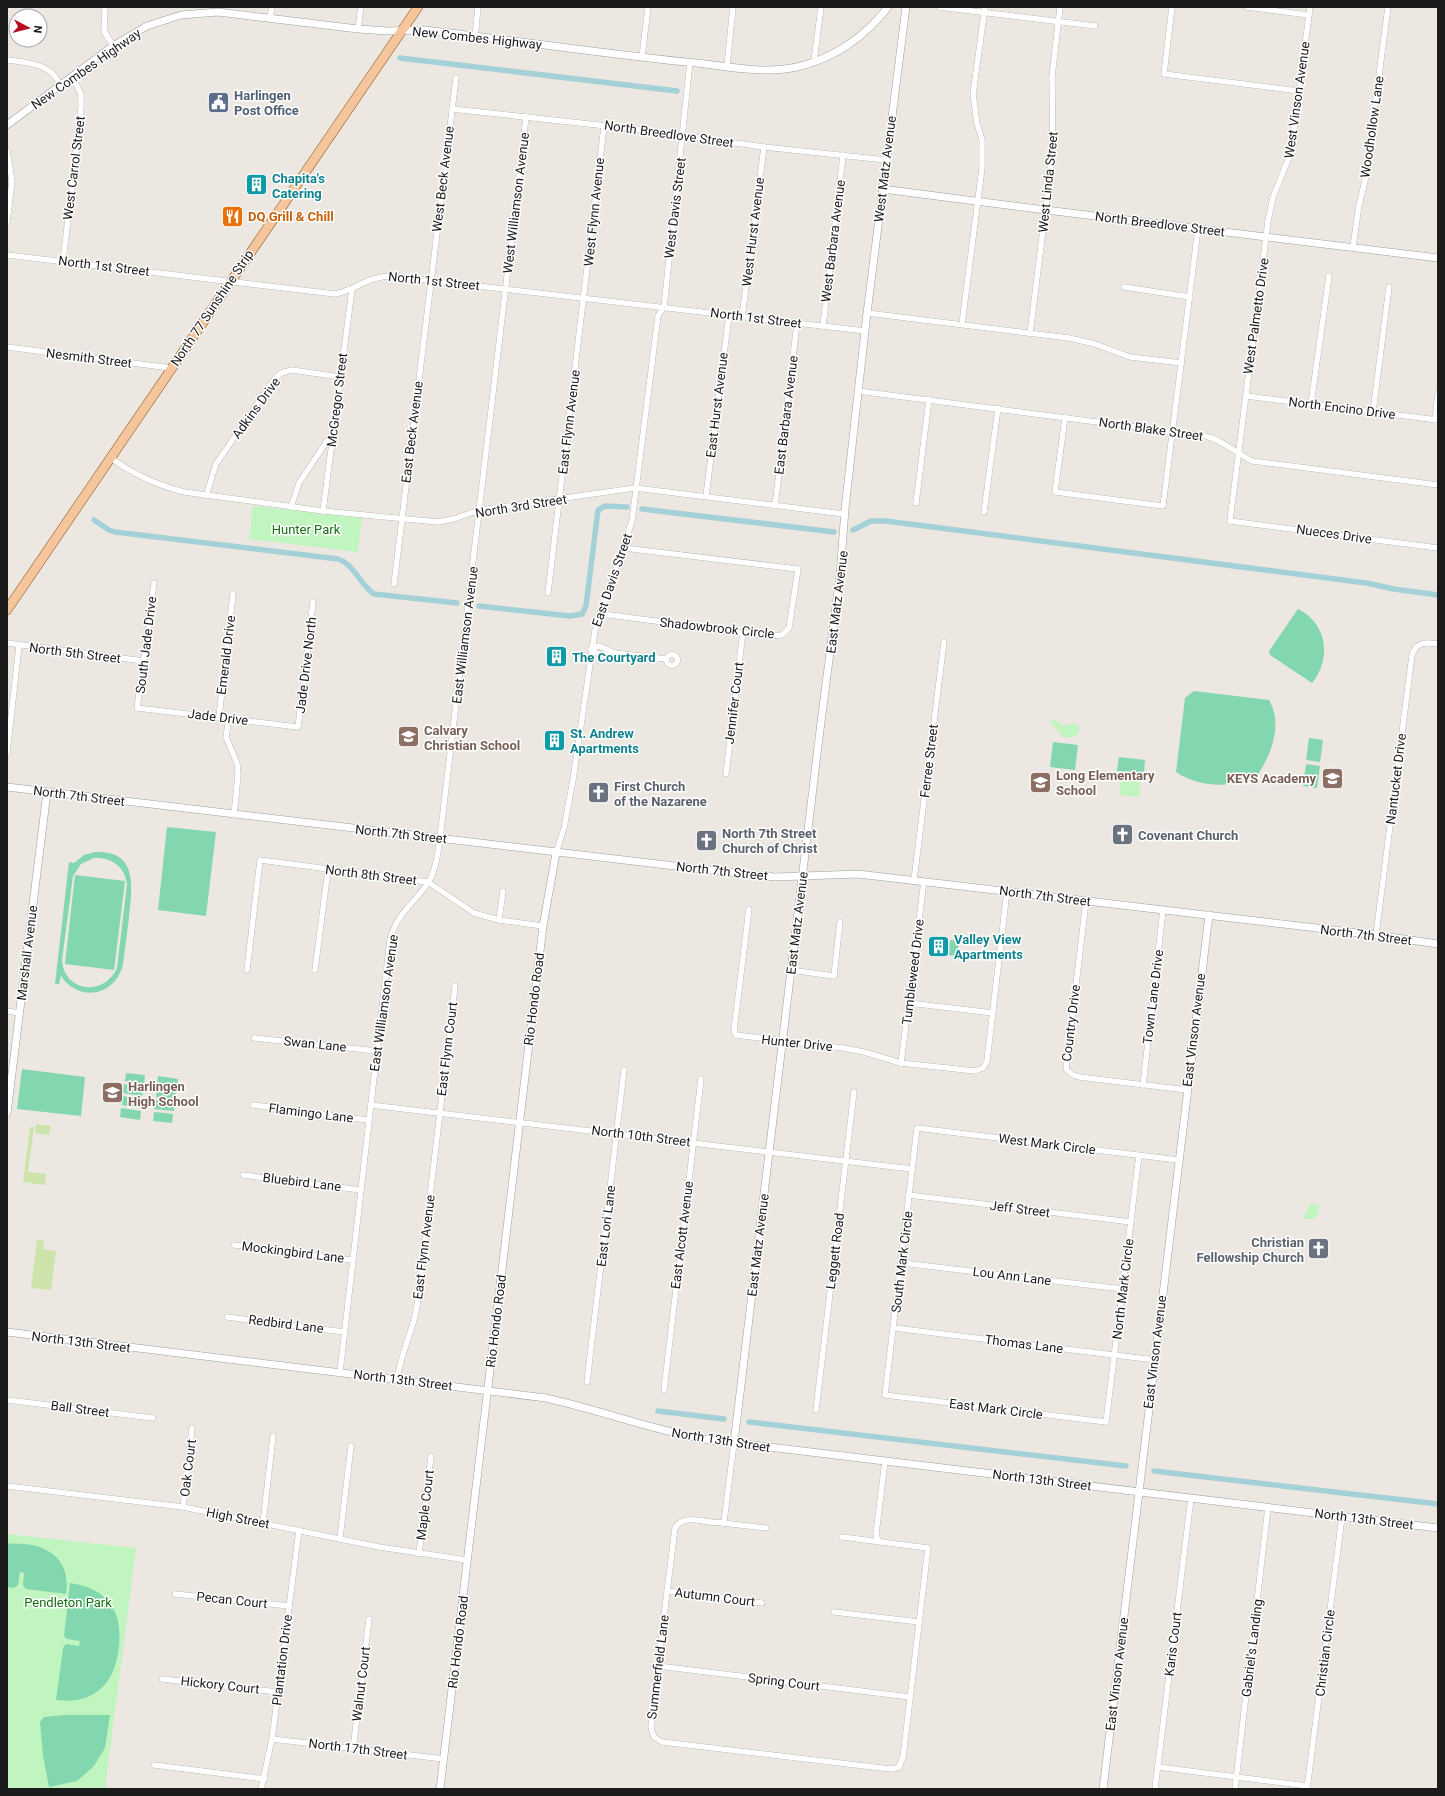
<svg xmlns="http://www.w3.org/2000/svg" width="1445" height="1796" font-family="Roboto,sans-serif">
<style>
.grass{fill:#cce4a9}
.park{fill:#c1f5bf}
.pitch{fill:#83d7ae;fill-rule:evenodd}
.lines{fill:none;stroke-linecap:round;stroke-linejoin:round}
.canal{stroke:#a4d1d7;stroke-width:5.5}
.minor-casing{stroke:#9f9f9f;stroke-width:6}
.tertiary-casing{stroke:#9f9f9f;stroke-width:8}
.primary-casing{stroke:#88510a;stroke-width:10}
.minor{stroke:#fff;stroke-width:5.5}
.tertiary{stroke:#fff;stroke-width:7}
.primary{stroke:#f5c69d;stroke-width:9}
.labels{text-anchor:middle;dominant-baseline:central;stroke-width:3;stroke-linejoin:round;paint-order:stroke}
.street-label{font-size:13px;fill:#1b1b1b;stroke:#fff}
.service-label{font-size:13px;font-weight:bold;fill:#4e5e75;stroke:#fff;text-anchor:start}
.culture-label{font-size:13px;font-weight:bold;fill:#0d838f;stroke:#fff;text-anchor:start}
.food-label{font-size:13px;font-weight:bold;fill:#c56008;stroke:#fff;text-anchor:start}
.park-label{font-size:13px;fill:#147012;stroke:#fff}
.education-label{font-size:13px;font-weight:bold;fill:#785e54;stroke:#fff;text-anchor:start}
.worship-label{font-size:13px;font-weight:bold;fill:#5b616d;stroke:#fff;text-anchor:start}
</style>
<rect width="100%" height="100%" fill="#ece7e1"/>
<g class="grass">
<polygon points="36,1124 51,1126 49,1135 35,1133"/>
<polygon points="30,1127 34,1127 28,1172 46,1174 45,1185 23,1182"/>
<polygon points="37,1240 44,1241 43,1249 56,1251 51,1290 31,1288"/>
</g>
<g class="park">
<polygon points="253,506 362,518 358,552 249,539"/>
<polygon points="1055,719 1063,726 1075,723 1080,728 1078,734 1069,738 1061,736 1059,731 1051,724 1050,722"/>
<polygon points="1121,775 1141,777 1139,797 1119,795"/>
<polygon points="1311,1203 1319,1205 1319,1212 1315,1218 1305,1219 1303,1217"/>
<polygon points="7,1534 136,1548 105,1789 7,1789"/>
</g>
<g class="pitch">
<path d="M 1298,609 C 1327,623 1332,659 1312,683 L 1270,655 L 1269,651 Z"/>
<path d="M 1194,691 L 1269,700 C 1284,726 1270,757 1255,779 C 1228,787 1200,788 1176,772 L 1185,698 Z"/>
<polygon points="1309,738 1323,740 1320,762 1306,760"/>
<polygon points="1053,742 1078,745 1075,770 1050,767"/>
<polygon points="1119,757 1145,760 1144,773 1117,771"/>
<polygon points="1306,764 1320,766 1317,788 1303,786"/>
<polygon points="167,827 216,832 206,916 158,910"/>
<path d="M 95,852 C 139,850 132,888 129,918 C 127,933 125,949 123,964 C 116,996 79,1003 61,976 L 59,984 L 55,984 L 69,862 L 74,863 L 84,855 ZM 94,858 C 112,857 125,867 127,884 L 117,968 C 104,997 64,992 62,960 L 73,876 L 81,864 Z"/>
<polygon points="75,875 125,881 114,970 65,964"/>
<polygon points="950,940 959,941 957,956 948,955"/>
<polygon points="22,1069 85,1077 81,1116 17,1109"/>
<polygon points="126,1073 145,1075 144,1084 125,1081"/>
<polygon points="158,1076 178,1079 177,1088 157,1085"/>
<polygon points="124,1084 144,1087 142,1096 123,1093"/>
<polygon points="157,1088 176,1090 175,1099 156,1097"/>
<polygon points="123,1096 142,1099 141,1108 122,1105"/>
<polygon points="155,1100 175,1102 174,1111 154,1109"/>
<polygon points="121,1108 141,1111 140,1120 120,1117"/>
<polygon points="154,1112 173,1114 172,1123 153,1121"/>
<path d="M 7,1544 C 41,1541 72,1555 66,1594 L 26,1589 L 23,1585 L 24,1573 L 20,1572 L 18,1585 L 14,1588 L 7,1587 Z"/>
<path d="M 70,1583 C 107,1588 123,1610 119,1647 C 115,1683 95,1705 56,1700 L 63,1648 L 66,1644 L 79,1646 L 80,1641 L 67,1639 L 64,1636 Z"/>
<polygon points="65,1715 110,1715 105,1748 94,1766 77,1781 49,1787 43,1756 40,1722 44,1717"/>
</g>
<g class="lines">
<g class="canal">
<polyline points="400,58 677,91"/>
<polyline points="642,509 834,532"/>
<path d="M 94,520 L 109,530 L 115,532 L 338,559 C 354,564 360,585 374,594 L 457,603"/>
<polyline points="853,530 871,521 886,521 1366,583 1394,589 1438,595"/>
<polyline points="479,606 570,616 582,614 586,606 598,510 605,506 627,507"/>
<polyline points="658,1411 724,1419"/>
<polyline points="749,1422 1126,1466"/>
<polyline points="1154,1471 1438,1504"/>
</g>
<defs>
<g id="minor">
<polyline points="105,7 104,31 113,46"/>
<polyline points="939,7 1095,26"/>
<polyline points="1172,7 1164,74 1299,91"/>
<polyline points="1247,7 1309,15"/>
<polyline points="1310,7 1291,152 1273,197 1268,221 1230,521 1438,548"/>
<polyline points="270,18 272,7"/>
<polyline points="358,29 361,7"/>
<polyline points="475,37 478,7"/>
<polyline points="642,57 648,7"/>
<path d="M 7,60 C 25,62 54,64 60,86"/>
<polyline points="814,61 821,7"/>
<polyline points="727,66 733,7"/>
<polyline points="452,109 644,130 764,147 886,160"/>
<polyline points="7,151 12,181 7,222"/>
<polyline points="1353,247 1359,205 1365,181 1388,7"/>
<path d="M 7,255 L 335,294 C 357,290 367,276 392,276 L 865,331"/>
<polyline points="63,261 81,108 81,94 72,77"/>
<polyline points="1124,287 1190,297"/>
<polyline points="867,313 1069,338 1095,344 1130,357 1182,363"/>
<polyline points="742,317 764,147"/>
<polyline points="962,324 982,168 982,139 977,124 973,94 985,7"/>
<polyline points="823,326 843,155"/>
<polyline points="1030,334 1053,149 1052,77 1060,7"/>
<polyline points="7,347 171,368"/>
<path d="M 858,391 L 1205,436 C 1223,440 1236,453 1252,461 L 1438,485"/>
<polyline points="1246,396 1438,420"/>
<polyline points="1311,404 1329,276"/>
<polyline points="1373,412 1389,287"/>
<polyline points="1065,417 1055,492 1163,506 1198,229"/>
<polyline points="1435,420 1438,394"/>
<path d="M 111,458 C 134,475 157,485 184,492 L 323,511 L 438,522 L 453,519 L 480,510 L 635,488 L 844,514"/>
<polyline points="206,496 216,464 273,381 281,373 292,370 340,377"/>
<polyline points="706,496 729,315"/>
<polyline points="916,503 929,399"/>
<polyline points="775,506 797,323"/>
<polyline points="291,507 299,483 331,435"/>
<polyline points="323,511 352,289"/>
<polyline points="984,512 998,408"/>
<polyline points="154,583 137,708 298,727 313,602"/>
<polyline points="394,584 456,78"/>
<polyline points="548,593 604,126"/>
<polyline points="600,612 610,615 767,636 782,635 789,628 798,569 624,548"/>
<polyline points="7,643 144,661"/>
<polyline points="591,649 599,646 615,653 666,659"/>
<path d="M 591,649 C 599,656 604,656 615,653"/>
<circle cx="672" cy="660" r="5.5"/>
<polyline points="219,717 233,594"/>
<polyline points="229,718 226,737 237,763 238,775 234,815"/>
<polyline points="7,753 19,646"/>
<polyline points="726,774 743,631"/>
<polyline points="556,853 564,828 573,780 595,630 632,521 658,316 664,307 690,62"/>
<polyline points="914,880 944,642"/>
<polyline points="1086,901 1066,1069 1073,1075 1079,1077 1187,1090"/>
<polyline points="749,909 734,1030 736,1035 843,1048 864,1052 901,1063 975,1071 983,1068 987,1061 1007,891"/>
<polyline points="499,920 503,891"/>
<path d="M 1376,935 L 1412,655 C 1416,642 1426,642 1438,644"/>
<polyline points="247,970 260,860 428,882 474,913 499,920 543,926"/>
<polyline points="315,970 328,870"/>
<polyline points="791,970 834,976 840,922"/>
<polyline points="909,1003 993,1013"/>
<polyline points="7,1011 20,1013"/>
<polyline points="254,1038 377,1051"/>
<polyline points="901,1063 924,881"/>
<polyline points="1143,1085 1163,910"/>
<polyline points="253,1105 368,1120"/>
<polyline points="370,1105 912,1169"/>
<polyline points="1139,1155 1106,1422 885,1395 917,1128 1178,1160"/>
<polyline points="243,1175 361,1190"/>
<polyline points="909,1195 1131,1222"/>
<polyline points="234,1245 352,1260"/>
<polyline points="902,1263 1123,1289"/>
<polyline points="227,1317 344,1332"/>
<polyline points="894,1328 1155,1360"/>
<path d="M 340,1372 L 390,939 C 399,910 413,905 428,883 C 436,870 438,852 440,838 L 526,117"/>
<path d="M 397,1379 C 401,1353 413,1331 417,1306 L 455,986"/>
<polyline points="587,1382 624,1070"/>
<polyline points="664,1390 701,1079"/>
<polyline points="7,1400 153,1418"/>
<polyline points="816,1410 854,1092"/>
<path d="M 734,1443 L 724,1522 C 709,1526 685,1511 675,1528 L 652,1712 L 651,1728 L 654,1737 L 662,1742 L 882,1768 L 892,1769 L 899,1767 L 903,1757 L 928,1548 L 842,1537"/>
<polyline points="7,1486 183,1507 379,1547 467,1560"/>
<polyline points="183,1507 192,1428"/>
<polyline points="263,1523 273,1436"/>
<polyline points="722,1523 766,1528"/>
<polyline points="340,1538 351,1446"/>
<polyline points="878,1541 876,1534 885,1461"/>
<polyline points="419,1554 431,1456"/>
<polyline points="667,1591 762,1603"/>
<polyline points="175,1594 289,1606"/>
<polyline points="834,1612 919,1622"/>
<polyline points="658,1666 910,1697"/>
<polyline points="162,1679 278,1692"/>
<polyline points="272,1739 444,1759"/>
<polyline points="353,1749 369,1619"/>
<polyline points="154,1765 265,1779"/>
<polyline points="1158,1767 1308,1786"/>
<polyline points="261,1789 272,1739 299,1530"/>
<polyline points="1155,1789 1191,1498"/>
<polyline points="1235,1789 1268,1507"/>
<polyline points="1307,1789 1342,1517"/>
</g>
<g id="tertiary">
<path d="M 7,125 L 113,46 L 147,26 L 181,15 L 218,12 L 358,29 L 388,31 L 425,30 C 512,40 599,53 686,62 C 722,65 761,75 797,67 C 835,58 864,38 888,7"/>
<polyline points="882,189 1046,210 1438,258"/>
<polyline points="7,787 717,871 775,877 858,874 1376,935 1438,944"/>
<polyline points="7,1113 47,792"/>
<path d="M 7,1332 L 546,1398 C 599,1410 650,1429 703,1439 L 1438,1528"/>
<polyline points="734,1443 820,730 840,575 845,509 867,313 906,7"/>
<polyline points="440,1789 543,926 556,853"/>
<polyline points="1103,1789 1209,915"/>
</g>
<polyline id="primary" points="7,610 418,7"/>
</defs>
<use href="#minor" class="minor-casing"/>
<use href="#tertiary" class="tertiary-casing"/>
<use href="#primary" class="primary-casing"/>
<use href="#minor" class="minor"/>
<use href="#tertiary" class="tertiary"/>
<use href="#primary" class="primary"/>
</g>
<defs>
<symbol id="civic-square" viewBox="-11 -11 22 22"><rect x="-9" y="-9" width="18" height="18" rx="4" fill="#5c6f8a" stroke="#fff"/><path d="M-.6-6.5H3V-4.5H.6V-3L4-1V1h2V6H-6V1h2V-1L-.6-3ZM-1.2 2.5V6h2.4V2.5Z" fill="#fff"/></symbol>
<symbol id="building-square" viewBox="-11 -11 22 22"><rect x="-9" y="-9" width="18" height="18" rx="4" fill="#0f9aa8" stroke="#fff"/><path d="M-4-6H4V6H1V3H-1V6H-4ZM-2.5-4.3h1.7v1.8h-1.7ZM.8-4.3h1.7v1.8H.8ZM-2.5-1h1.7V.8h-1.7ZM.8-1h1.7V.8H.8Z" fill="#fff"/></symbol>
<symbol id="restaurant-square" viewBox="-11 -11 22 22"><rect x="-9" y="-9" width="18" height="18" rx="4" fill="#e8710a" stroke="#fff"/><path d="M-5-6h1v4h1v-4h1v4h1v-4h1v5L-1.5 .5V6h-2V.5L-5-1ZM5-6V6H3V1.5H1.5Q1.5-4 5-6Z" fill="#fff"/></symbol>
<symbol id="school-square" viewBox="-11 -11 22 22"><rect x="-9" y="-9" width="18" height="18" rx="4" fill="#8d6e63" stroke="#fff"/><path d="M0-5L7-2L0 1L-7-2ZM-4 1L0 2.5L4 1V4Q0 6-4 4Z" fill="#fff"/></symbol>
<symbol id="church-square" viewBox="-11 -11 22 22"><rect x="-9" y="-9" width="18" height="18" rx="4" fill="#6b7280" stroke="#fff"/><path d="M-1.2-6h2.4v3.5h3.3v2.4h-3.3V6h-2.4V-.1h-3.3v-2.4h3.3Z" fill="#fff"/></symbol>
</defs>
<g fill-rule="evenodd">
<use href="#civic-square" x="206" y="90" width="25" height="25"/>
<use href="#building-square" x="244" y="172" width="25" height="25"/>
<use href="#restaurant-square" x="220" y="204" width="25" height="25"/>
<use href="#building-square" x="544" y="644" width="25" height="25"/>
<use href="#school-square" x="396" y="724" width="25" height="25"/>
<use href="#building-square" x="542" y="728" width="25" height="25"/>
<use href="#school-square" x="1320" y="766" width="25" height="25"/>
<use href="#school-square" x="1028" y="770" width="25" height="25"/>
<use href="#church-square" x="586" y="780" width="25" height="25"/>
<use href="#church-square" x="1110" y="822" width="25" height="25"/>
<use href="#church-square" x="694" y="828" width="25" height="25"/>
<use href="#building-square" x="926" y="934" width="25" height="25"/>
<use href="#school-square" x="100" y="1080" width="25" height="25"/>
<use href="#church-square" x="1306" y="1236" width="25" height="25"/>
</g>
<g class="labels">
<g class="street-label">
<text transform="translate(477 38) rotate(6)">New Combes Highway</text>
<text transform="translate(86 69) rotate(-35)">New Combes Highway</text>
<text transform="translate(1297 100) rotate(-82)">West Vinson Avenue</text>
<text transform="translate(1372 127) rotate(-82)">Woodhollow Lane</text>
<text transform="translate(669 134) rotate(8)">North Breedlove Street</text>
<text transform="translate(74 168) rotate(-83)">West Carrol Street</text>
<text transform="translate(885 169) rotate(-83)">West Matz Avenue</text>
<text transform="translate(443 179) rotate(-83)">West Beck Avenue</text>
<text transform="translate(1048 182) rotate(-84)">West Linda Street</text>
<text transform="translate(516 203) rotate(-83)">West Williamson Avenue</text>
<text transform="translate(675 208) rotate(-83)">West Davis Street</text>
<text transform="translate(594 212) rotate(-84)">West Flynn Avenue</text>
<text transform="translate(1160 224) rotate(7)">North Breedlove Street</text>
<text transform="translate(753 232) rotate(-83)">West Hurst Avenue</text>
<text transform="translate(833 241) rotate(-83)">West Barbara Avenue</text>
<text transform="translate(104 266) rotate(7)">North 1st Street</text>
<text transform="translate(434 281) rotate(6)">North 1st Street</text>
<text transform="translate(212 308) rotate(-56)">North 77 Sunshine Strip</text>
<text transform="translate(1256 316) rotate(-82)">West Palmetto Drive</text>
<text transform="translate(756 318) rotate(7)">North 1st Street</text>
<text transform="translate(89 358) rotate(7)">Nesmith Street</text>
<text transform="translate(337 400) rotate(-83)">McGregor Street</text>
<text transform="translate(717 405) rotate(-83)">East Hurst Avenue</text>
<text transform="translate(256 408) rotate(-54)">Adkins Drive</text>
<text transform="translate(1342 408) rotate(7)">North Encino Drive</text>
<text transform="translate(786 415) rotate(-83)">East Barbara Avenue</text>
<text transform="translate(569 422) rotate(-83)">East Flynn Avenue</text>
<text transform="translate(1151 429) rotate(8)">North Blake Street</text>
<text transform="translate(412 432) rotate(-83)">East Beck Avenue</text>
<text transform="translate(521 506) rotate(-9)">North 3rd Street</text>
<text transform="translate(1334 534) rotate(8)">Nueces Drive</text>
<text transform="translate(612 580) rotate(-71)">East Davis Street</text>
<text transform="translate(837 602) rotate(-83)">East Matz Avenue</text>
<text transform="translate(717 628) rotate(6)">Shadowbrook Circle</text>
<text transform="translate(465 635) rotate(-83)">East Williamson Avenue</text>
<text transform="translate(146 645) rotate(-83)">South Jade Drive</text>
<text transform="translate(75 653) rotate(7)">North 5th Street</text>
<text transform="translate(226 655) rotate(-83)">Emerald Drive</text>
<text transform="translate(306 665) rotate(-83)">Jade Drive North</text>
<text transform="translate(734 703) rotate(-83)">Jennifer Court</text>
<text transform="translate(218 717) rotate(7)">Jade Drive</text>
<text transform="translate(929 761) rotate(-83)">Ferree Street</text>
<text transform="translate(1396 779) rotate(-83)">Nantucket Drive</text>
<text transform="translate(79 796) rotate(7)">North 7th Street</text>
<text transform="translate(401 834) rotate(6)">North 7th Street</text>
<text transform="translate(722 871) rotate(6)">North 7th Street</text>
<text transform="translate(371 875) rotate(7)">North 8th Street</text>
<text transform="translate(1045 896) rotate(7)">North 7th Street</text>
<text transform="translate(797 923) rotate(-83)">East Matz Avenue</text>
<text transform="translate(1366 935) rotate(7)">North 7th Street</text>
<text transform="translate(27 953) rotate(-83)">Marshall Avenue</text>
<text transform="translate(913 972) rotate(-83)">Tumbleweed Drive</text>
<text transform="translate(1153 997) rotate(-83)">Town Lane Drive</text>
<text transform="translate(534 999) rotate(-83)">Rio Hondo Road</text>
<text transform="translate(384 1003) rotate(-82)">East Williamson Avenue</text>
<text transform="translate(1071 1023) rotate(-83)">Country Drive</text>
<text transform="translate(1194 1030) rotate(-83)">East Vinson Avenue</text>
<text transform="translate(797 1043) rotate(6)">Hunter Drive</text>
<text transform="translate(315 1044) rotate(6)">Swan Lane</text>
<text transform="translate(447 1049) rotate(-83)">East Flynn Court</text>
<text transform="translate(311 1113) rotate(7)">Flamingo Lane</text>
<text transform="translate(641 1136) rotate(7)">North 10th Street</text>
<text transform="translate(1047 1144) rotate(7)">West Mark Circle</text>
<text transform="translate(302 1182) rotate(7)">Bluebird Lane</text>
<text transform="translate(1020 1209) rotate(7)">Jeff Street</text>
<text transform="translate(606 1226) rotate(-83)">East Lori Lane</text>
<text transform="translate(682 1235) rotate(-83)">East Alcott Avenue</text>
<text transform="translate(758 1245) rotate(-83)">East Matz Avenue</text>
<text transform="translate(424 1247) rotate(-83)">East Flynn Avenue</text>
<text transform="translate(835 1251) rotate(-83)">Leggett Road</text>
<text transform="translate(293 1252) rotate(7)">Mockingbird Lane</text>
<text transform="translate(902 1262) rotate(-83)">South Mark Circle</text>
<text transform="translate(1012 1276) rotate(7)">Lou Ann Lane</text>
<text transform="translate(1123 1289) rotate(-83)">North Mark Circle</text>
<text transform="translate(496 1321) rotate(-83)">Rio Hondo Road</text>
<text transform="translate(286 1324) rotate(7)">Redbird Lane</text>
<text transform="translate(81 1342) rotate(7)">North 13th Street</text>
<text transform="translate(1024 1344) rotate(7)">Thomas Lane</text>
<text transform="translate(1155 1352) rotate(-83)">East Vinson Avenue</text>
<text transform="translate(403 1380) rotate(7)">North 13th Street</text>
<text transform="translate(80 1409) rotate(7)">Ball Street</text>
<text transform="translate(996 1409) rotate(7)">East Mark Circle</text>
<text transform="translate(721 1440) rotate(9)">North 13th Street</text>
<text transform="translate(188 1468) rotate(-83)">Oak Court</text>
<text transform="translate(1042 1480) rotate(7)">North 13th Street</text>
<text transform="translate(425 1505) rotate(-83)">Maple Court</text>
<text transform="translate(238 1518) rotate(11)">High Street</text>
<text transform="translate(1364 1519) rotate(7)">North 13th Street</text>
<text transform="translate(715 1597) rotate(7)">Autumn Court</text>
<text transform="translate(232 1600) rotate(6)">Pecan Court</text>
<text transform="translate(458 1642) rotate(-83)">Rio Hondo Road</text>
<text transform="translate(1173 1644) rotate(-83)">Karis Court</text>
<text transform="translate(1252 1648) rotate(-83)">Gabriel's Landing</text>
<text transform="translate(1325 1653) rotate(-83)">Christian Circle</text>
<text transform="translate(282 1660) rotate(-83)">Plantation Drive</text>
<text transform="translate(658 1667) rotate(-83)">Summerfield Lane</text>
<text transform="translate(1117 1674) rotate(-83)">East Vinson Avenue</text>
<text transform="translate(784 1682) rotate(7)">Spring Court</text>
<text transform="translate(361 1684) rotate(-83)">Walnut Court</text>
<text transform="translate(220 1685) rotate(6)">Hickory Court</text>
<text transform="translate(358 1749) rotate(7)">North 17th Street</text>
</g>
<g class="service-label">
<text x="234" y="95">Harlingen<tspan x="234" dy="15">Post Office</tspan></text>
</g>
<g class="culture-label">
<text x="272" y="178">Chapita's<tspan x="272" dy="15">Catering</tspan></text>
<text x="572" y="657">The Courtyard</text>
<text x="570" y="733">St. Andrew<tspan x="570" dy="15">Apartments</tspan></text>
<text x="954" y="939">Valley View<tspan x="954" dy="15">Apartments</tspan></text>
</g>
<g class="food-label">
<text x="248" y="216">DQ Grill &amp; Chill</text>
</g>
<g class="park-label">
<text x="306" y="529">Hunter Park</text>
<text x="68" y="1602">Pendleton Park</text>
</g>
<g class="education-label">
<text x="424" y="730">Calvary<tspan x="424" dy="15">Christian School</tspan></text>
<text x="1056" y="775">Long Elementary<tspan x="1056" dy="15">School</tspan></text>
<text x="1316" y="778" text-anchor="end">KEYS Academy</text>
<text x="128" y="1086">Harlingen<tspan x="128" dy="15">High School</tspan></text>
</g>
<g class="worship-label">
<text x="614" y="786">First Church<tspan x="614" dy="15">of the Nazarene</tspan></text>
<text x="722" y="833">North 7th Street<tspan x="722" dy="15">Church of Christ</tspan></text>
<text x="1138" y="835">Covenant Church</text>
<text x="1304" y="1242" text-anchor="end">Christian<tspan x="1304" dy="15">Fellowship Church</tspan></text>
</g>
</g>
<rect width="1445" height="1796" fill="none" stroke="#1b1b1b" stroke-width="16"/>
<g transform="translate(28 28) rotate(97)"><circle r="19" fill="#ffffff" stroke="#a4a4a4"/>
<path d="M0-3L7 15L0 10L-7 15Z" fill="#b90d1f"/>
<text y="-6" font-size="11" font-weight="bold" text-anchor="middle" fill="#1b1b1b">N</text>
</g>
</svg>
